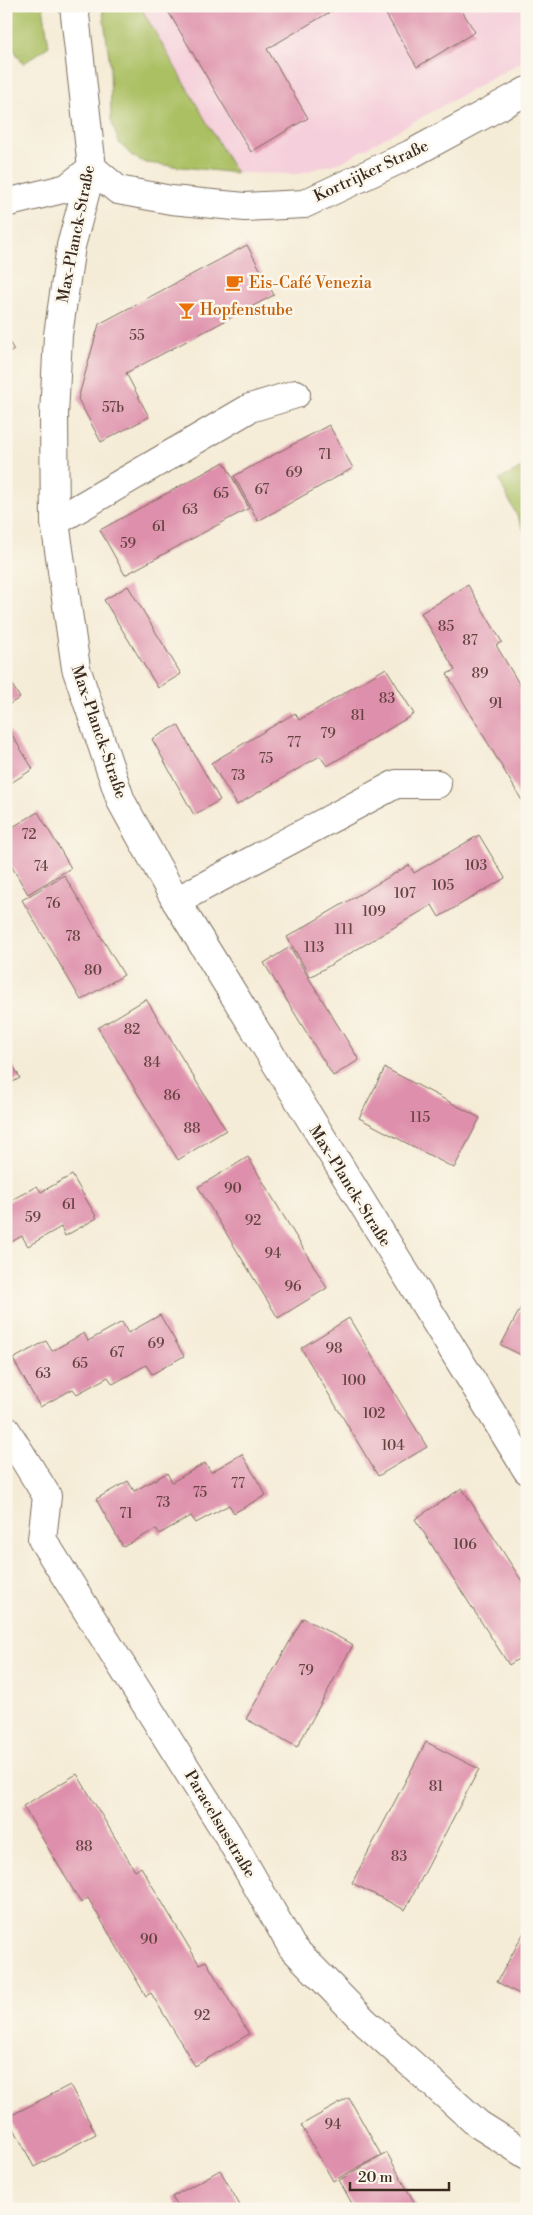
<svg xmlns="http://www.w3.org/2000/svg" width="533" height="2215" font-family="'Libre Bodoni',serif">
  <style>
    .built { fill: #f5cfdb }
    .green { fill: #abc064; stroke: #737541 }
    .building { fill: #de8fab }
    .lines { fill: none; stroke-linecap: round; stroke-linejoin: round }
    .minor-casing { stroke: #7c6e5f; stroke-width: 30 }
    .minor { stroke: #fff; stroke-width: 28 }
    .labels { text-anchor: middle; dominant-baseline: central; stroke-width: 5; stroke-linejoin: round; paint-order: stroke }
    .number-label { font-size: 14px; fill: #644341 }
    .street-label { font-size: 16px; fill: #3b2a1e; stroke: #fbf7ec }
    .food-label { font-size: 16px; fill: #c56008; stroke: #fbf7ec; text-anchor: start }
  </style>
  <rect width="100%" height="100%" fill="#fbf7ec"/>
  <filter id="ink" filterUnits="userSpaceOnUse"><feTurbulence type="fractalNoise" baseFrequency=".02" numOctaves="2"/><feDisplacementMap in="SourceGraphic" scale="10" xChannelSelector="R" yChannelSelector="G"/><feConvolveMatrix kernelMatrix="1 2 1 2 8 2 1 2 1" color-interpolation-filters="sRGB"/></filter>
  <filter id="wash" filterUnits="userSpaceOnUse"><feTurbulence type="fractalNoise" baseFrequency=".0096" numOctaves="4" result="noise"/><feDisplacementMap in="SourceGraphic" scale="20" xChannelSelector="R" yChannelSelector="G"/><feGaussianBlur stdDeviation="1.12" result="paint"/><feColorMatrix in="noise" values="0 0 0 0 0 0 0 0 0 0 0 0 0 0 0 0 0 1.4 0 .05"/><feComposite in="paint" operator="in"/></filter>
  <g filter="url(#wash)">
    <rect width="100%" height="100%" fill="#f5ecd7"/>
    <polygon class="built" points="140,6 527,6 527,59 341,162 297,174 236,173"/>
    <g class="green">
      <polygon points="6,6 43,6 49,46 23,64 6,37"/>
      <polygon points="102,6 140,6 236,173 146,163 132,156 119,143 111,120 110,64"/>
      <polygon points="527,465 527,536 499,480"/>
    </g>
    <g id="blocks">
      <g class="building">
        <polygon points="165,6 340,6 267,49 308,118 251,152"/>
        <polygon points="381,6 459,6 475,32 417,67"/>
        <polygon points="247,245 274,295 126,373 149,417 101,442 78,399 99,324"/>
        <polygon points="6,337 14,350 6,355"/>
        <polygon points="329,425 353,468 258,521 234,476"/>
        <polygon points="224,462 249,508 125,575 100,530"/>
        <polygon points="468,585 502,642 496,645 527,697 527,809 447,674 455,670 421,613"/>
        <polygon points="128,586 181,674 158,688 104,600"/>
        <polygon points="386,668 414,714 327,766 320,756 237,805 211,763 295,713 299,720"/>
        <polygon points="6,675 20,698 6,706"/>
        <polygon points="6,725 33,769 6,786"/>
        <polygon points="178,725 220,800 194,815 152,739"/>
        <polygon points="38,812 71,868 28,894 6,857 6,831"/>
        <polygon points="479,835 505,878 439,917 432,905 310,977 287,937 409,865 414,873"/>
        <polygon points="64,875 124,975 81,1000 22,900"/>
        <polygon points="290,947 359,1060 333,1076 264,963"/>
        <polygon points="146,999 226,1130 178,1160 98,1028"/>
        <polygon points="6,1053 20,1078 6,1086"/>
        <polygon points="385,1068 480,1118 454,1168 359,1118"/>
        <polygon points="248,1157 327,1288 278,1318 198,1187"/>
        <polygon points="72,1175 97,1218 65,1236 61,1227 28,1246 22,1236 6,1245 6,1203 37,1186 41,1192"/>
        <polygon points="527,1296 527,1358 501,1345"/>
        <polygon points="160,1315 184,1356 152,1374 146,1365 113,1384 108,1377 77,1394 73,1389 40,1407 13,1359 46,1341 52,1351 84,1333 88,1341 122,1322 128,1333"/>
        <polygon points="349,1318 427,1447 378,1476 301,1348"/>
        <polygon points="242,1454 266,1495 234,1513 229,1505 196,1523 191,1516 159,1534 156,1529 123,1547 96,1499 128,1481 134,1491 167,1473 172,1482 205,1463 211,1472"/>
        <polygon points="462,1488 527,1589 527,1653 509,1665 415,1519"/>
        <polygon points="303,1618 353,1645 297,1747 246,1719"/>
        <polygon points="426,1742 479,1769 405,1910 352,1883"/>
        <polygon points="77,1774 135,1871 141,1867 199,1964 206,1961 249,2034 195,2066 151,1993 146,1996 88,1898 81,1903 23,1806"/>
        <polygon points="527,1927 527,1998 497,1982"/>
        <polygon points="70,2085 96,2134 34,2167 8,2117"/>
        <polygon points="349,2098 381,2155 333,2181 301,2125"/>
        <polygon points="387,2153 418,2209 355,2209 339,2180"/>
        <polygon points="220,2170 242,2209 179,2209 172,2197"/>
      </g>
    </g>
  </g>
  <g filter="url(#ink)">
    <use href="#blocks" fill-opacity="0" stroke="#7c6e5f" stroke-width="1"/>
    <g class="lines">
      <defs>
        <g id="minor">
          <polyline points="74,6 92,168 71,246 58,335 54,415 55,522 76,668 121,801 176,901 527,1470"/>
          <polyline points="92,168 118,190 171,200 245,207 304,204 411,154 527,91"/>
          <polyline points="6,203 67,188 92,168"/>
          <polyline points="55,522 250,408 296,394"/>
          <polyline points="176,901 396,784 437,784"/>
          <polyline points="6,1430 47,1496 42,1539 228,1835 292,1947 365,2022 478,2124 527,2155"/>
        </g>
      </defs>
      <use href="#minor" class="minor-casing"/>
      <use href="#minor" class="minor"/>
    </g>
  </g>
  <defs>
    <symbol id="cafe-bare" viewBox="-9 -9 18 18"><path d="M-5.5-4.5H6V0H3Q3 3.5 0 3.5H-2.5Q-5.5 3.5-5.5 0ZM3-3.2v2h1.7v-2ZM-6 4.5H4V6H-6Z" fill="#e8710a" stroke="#fbf7ec" stroke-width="2.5" paint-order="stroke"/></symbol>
    <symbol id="bar-bare" viewBox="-9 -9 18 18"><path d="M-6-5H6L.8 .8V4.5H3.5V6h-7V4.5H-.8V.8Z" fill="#e8710a" stroke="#fbf7ec" stroke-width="2.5" paint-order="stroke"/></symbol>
  </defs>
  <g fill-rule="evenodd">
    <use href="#cafe-bare" x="222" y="270" width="25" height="25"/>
    <use href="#bar-bare" x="174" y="298" width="25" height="25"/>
  </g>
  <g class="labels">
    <g class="number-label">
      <text x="137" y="336">55</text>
      <text x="113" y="408">57b</text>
      <text x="325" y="455">71</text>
      <text x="294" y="473">69</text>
      <text x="262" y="490">67</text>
      <text x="221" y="494">65</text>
      <text x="190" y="510">63</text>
      <text x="159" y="527">61</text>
      <text x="128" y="544">59</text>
      <text x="446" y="627">85</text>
      <text x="470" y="641">87</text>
      <text x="480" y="674">89</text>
      <text x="387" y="699">83</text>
      <text x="496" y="704">91</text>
      <text x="358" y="716">81</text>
      <text x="328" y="734">79</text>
      <text x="294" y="743">77</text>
      <text x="266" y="759">75</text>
      <text x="238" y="776">73</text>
      <text x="29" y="835">72</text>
      <text x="476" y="866">103</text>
      <text x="41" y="867">74</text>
      <text x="443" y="886">105</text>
      <text x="405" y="894">107</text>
      <text x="53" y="904">76</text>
      <text x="374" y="912">109</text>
      <text x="344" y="930">111</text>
      <text x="73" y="937">78</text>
      <text x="314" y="948">113</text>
      <text x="93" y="971">80</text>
      <text x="132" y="1030">82</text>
      <text x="152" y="1063">84</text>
      <text x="172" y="1096">86</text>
      <text x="420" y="1118">115</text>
      <text x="192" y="1129">88</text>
      <text x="233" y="1189">90</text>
      <text x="69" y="1205">61</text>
      <text x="33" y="1218">59</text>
      <text x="253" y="1221">92</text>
      <text x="273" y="1254">94</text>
      <text x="293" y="1287">96</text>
      <text x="156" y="1344">69</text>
      <text x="334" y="1349">98</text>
      <text x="117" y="1353">67</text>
      <text x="80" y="1364">65</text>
      <text x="43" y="1374">63</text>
      <text x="354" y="1381">100</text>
      <text x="374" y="1414">102</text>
      <text x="393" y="1446">104</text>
      <text x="238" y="1484">77</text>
      <text x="200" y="1493">75</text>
      <text x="163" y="1503">73</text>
      <text x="126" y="1514">71</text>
      <text x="465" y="1545">106</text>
      <text x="306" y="1671">79</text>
      <text x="436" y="1787">81</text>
      <text x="84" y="1847">88</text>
      <text x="399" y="1857">83</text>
      <text x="149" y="1940">90</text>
      <text x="202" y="2016">92</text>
      <text x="333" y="2125">94</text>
    </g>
    <g class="street-label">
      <text transform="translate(371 171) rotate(-25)">Kortrijker Straße</text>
      <text transform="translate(76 234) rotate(-79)">Max-Planck-Straße</text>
      <text transform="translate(99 732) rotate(71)">Max-Planck-Straße</text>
      <text transform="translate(350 1186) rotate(58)">Max-Planck-Straße</text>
      <text transform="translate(220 1824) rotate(59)">Paracelsusstraße</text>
    </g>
    <g class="food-label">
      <text x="249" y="283">Eis-Café Venezia</text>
      <text x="200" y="310">Hopfenstube</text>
    </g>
  </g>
  <rect width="533" height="2215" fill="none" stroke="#fbf7ec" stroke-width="25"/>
  <path d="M350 2182v8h99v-8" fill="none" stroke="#3b2a1e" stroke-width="2.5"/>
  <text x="358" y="2182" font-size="15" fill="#3b2a1e" stroke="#fbf7ec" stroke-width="4" paint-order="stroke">20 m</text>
</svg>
